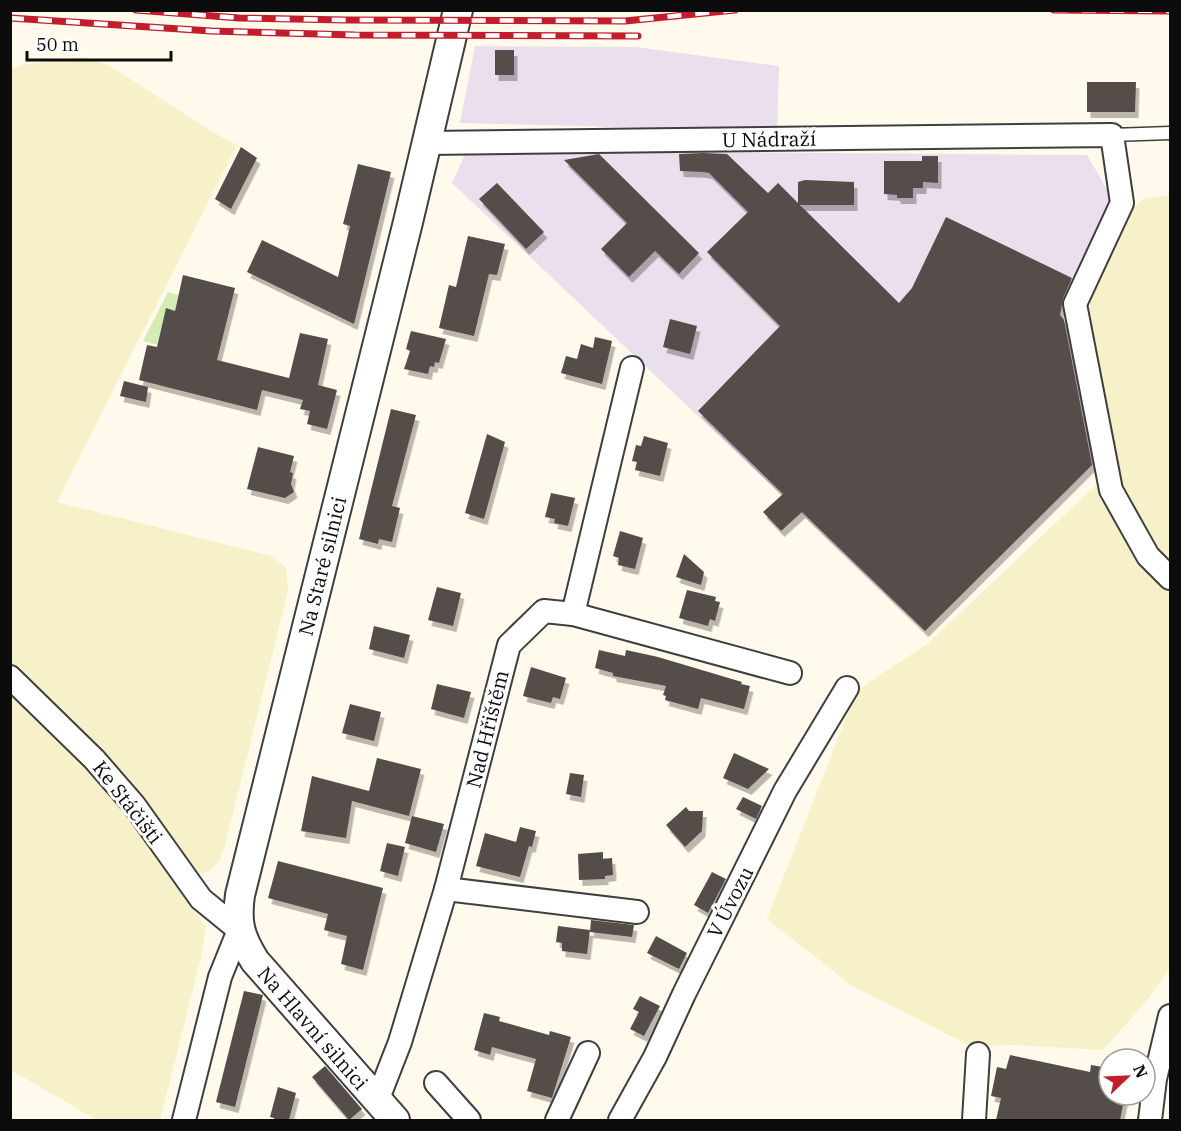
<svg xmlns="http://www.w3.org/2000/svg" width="1181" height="1131" font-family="'IBM Plex Serif',serif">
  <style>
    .industrial { fill: #eadfec }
    .farmland { fill: #f7f1c9 }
    .green { fill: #d2ecb2 }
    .building { fill: #554d48; filter: url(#shadow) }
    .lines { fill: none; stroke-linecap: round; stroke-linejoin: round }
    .service-casing { stroke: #3f3f3f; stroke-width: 15 }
    .minor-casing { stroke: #3f3f3f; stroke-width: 26 }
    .tertiary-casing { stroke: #3f3f3f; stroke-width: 32 }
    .service { stroke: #fff; stroke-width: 12 }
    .minor { stroke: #fff; stroke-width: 22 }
    .tertiary { stroke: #fff; stroke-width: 28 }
    .rail-casing { stroke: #c41c2a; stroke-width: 7 }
    .rail { stroke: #fff; stroke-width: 4.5; stroke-dasharray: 14; stroke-linecap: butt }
    .labels { text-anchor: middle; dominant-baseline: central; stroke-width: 6; stroke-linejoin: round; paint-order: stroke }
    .street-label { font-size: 20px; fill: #0c0c0c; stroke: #fff }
  </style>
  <defs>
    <filter id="shadow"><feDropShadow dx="3.5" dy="6" stdDeviation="0" flood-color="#0004"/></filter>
  </defs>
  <rect width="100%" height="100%" fill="#fffaeb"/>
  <g class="industrial">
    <polygon points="475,46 635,47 779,66 777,131 460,123"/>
    <polygon points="467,150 1087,155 1115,203 1060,315 1075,330 1101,457 925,631 452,183"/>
  </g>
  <g class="farmland">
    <polygon points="83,57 110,66 216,134 237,145 57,502 272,556 286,568 288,591 225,846 219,861 209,871 199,874 182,863 11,667 10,69 23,65"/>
    <polygon points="1170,195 1170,563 1148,540 1125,496 1089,357 1090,302 1110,243 1125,213 1146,198"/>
    <polygon points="1096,485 1136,555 1170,592 1170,968 1144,1004 1103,1050 1012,1045 979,1046 976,1049 852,986 767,919 857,690 927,644"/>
    <polygon points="10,694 57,734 131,820 206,927 201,958 160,1120 97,1120 11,1070"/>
  </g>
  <polygon class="green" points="168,292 178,295 175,311 166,309 157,345 143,341"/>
  <g class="building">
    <rect x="495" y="50" width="19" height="25"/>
    <polygon points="1087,82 1136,82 1135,112 1087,112"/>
    <polygon points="241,147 257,158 231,209 215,199"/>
    <polygon points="703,153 727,154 768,193 778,183 798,203 798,182 805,180 854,182 854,205 800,205 899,303 912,288 946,217 1072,278 1063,298 1060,315 1064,320 1092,465 925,631 802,512 781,531 763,512 783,494 698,411 780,326 707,252 748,212 709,173 703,172 680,171 679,154"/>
    <polygon points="599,154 699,253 679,274 655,251 629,277 601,249 627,223 564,160"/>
    <polygon points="922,156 938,156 938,183 923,182 923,188 913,188 913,198 897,198 897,195 884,194 884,161 922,161"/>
    <polygon points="358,164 391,172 354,324 247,272 262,240 338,277 350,226 343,224"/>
    <polygon points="497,183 544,232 526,249 479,199"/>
    <polygon points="468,236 505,244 497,275 489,274 474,336 439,328 449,285 456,287"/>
    <polygon points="183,275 235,288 217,360 289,378 300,333 328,339 318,385 337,390 327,429 307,424 310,411 300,409 303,400 262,390 257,410 139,380 147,345 157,347 166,308 175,311"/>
    <polygon points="670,319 697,326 690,354 663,347"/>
    <polygon points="411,331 446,339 439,363 435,362 434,367 430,366 428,374 404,369 410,351 406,349"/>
    <polygon points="595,337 612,341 602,384 561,373 566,356 577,359 581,344 593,348"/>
    <polygon points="124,381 148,387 146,402 120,396"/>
    <polygon points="391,409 416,415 392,506 400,508 392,542 379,539 378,544 359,539"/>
    <polygon points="487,434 505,442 484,519 465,513"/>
    <polygon points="644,436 668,443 660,476 635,470 637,462 632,461 636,445 641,446"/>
    <polygon points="258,447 294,456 290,472 293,473 291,484 294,492 285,498 247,489"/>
    <polygon points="551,493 575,498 568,526 554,523 555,519 545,517"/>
    <polygon points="620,531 643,538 635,569 618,565 619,558 613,556"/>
    <polygon points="684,554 704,572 701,585 676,577"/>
    <polygon points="437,587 461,593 453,626 428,620"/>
    <polygon points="687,590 716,597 715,601 720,602 715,621 710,619 708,626 679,618"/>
    <polygon points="374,626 410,635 404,658 369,649"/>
    <polygon points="599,650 625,656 626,650 658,657 742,682 741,684 750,686 744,709 701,698 698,709 665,700 666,696 663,695 666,686 613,676 613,673 595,668"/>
    <polygon points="531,667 566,678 560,699 553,697 551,703 523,696"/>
    <polygon points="437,684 471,692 464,718 431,709"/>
    <polygon points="350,704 381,712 374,741 342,733"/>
    <polygon points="734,753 769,769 748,789 723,778"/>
    <polygon points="377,758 421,769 409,816 352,801 346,838 301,831 312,776 369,791"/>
    <polygon points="570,773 584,775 581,797 566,794"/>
    <polygon points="743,797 762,806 756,819 736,809"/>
    <polygon points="686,807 689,811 703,811 702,831 685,847 666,825"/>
    <polygon points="412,816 444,824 436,852 405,843"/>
    <polygon points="520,827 536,831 532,847 529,846 520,877 476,866 485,833 516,842"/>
    <polygon points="387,843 405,847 398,876 380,871"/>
    <polygon points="603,852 603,859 612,858 613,875 605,876 605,879 579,880 578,854"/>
    <polygon points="278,861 383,888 363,970 341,964 347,936 324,930 328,914 268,898"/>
    <polygon points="712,872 726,879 708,913 694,905"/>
    <polygon points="591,920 634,925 632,937 590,932"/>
    <polygon points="558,926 590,930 587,954 562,951 562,943 556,942"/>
    <polygon points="656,936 687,953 679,969 647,953"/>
    <polygon points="244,991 263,995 235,1107 216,1102"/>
    <polygon points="640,996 660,1006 644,1036 630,1029 639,1012 633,1009"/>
    <polygon points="484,1013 500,1017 499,1021 549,1035 550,1031 571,1037 552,1098 527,1091 536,1059 492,1047 490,1055 474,1050"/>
    <polygon points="1010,1055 1090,1072 1091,1065 1109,1068 1109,1095 1125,1095 1120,1120 996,1120 1001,1098 991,1096 997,1067 1006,1069"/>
    <polygon points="325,1066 362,1109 349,1120 312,1077"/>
    <polygon points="278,1087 296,1093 289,1120 274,1120 274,1118 270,1117"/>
  </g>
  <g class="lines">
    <defs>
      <polyline id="service" points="1112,135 1170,133"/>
      <g id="minor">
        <polyline points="427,143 1112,135 1122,203 1075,304 1111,490 1148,556 1170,578"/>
        <polyline points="573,614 790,673"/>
        <polyline points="10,677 94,759 134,805 201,899 239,930 220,977 184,1120"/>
        <polyline points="446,889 637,912"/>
        <polyline points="436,1083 469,1120"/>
        <polyline points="377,1101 400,1042 446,889 509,645 544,611 573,614 632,368"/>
        <polyline points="557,1120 588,1053"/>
        <polyline points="620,1120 655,1057 684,994 785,791 847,688"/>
        <polyline points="974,1120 978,1054"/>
        <polyline points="1150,1120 1155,1079 1170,1016"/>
      </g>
      <path id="tertiary" d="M395,1120L255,961C240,937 236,923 240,895L408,222L458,10"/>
    </defs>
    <use href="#service" class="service-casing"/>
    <use href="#minor" class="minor-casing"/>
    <use href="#tertiary" class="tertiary-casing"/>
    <use href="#service" class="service"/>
    <use href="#minor" class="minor"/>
    <use href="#tertiary" class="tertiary"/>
    <defs>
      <g id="rail">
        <polyline points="136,10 239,18 345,20 625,21 735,10"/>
        <polyline points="1054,10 1170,11"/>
        <polyline points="10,18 211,31 355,35 638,36"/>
      </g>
    </defs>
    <use href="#rail" class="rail-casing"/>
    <use href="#rail" class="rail"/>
  </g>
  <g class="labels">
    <g class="street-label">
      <text transform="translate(769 139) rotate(-1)">U Nádraží</text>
      <text transform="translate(322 566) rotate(-76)">Na Staré silnici</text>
      <text transform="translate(487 729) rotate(-76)">Nad Hřištěm</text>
      <text transform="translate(128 802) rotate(52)">Ke Stáčišti</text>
      <text transform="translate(730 902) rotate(-63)">V Úvozu</text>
      <text transform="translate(313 1028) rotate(49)">Na Hlavní silnici</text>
    </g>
  </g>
  <rect width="1181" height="1131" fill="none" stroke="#0c0c0c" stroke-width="24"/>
  <g transform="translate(1127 1077) rotate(67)"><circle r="28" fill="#ffffff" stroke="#9e9e9e" stroke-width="1.5"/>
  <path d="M0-4.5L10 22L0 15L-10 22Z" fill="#c41c2a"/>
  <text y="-9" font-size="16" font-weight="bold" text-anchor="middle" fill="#0c0c0c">N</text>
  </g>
  <path d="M27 51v9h144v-9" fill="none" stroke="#0c0c0c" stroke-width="3"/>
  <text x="36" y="51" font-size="18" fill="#0c0c0c" stroke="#ffffff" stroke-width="4.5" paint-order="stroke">50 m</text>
</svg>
